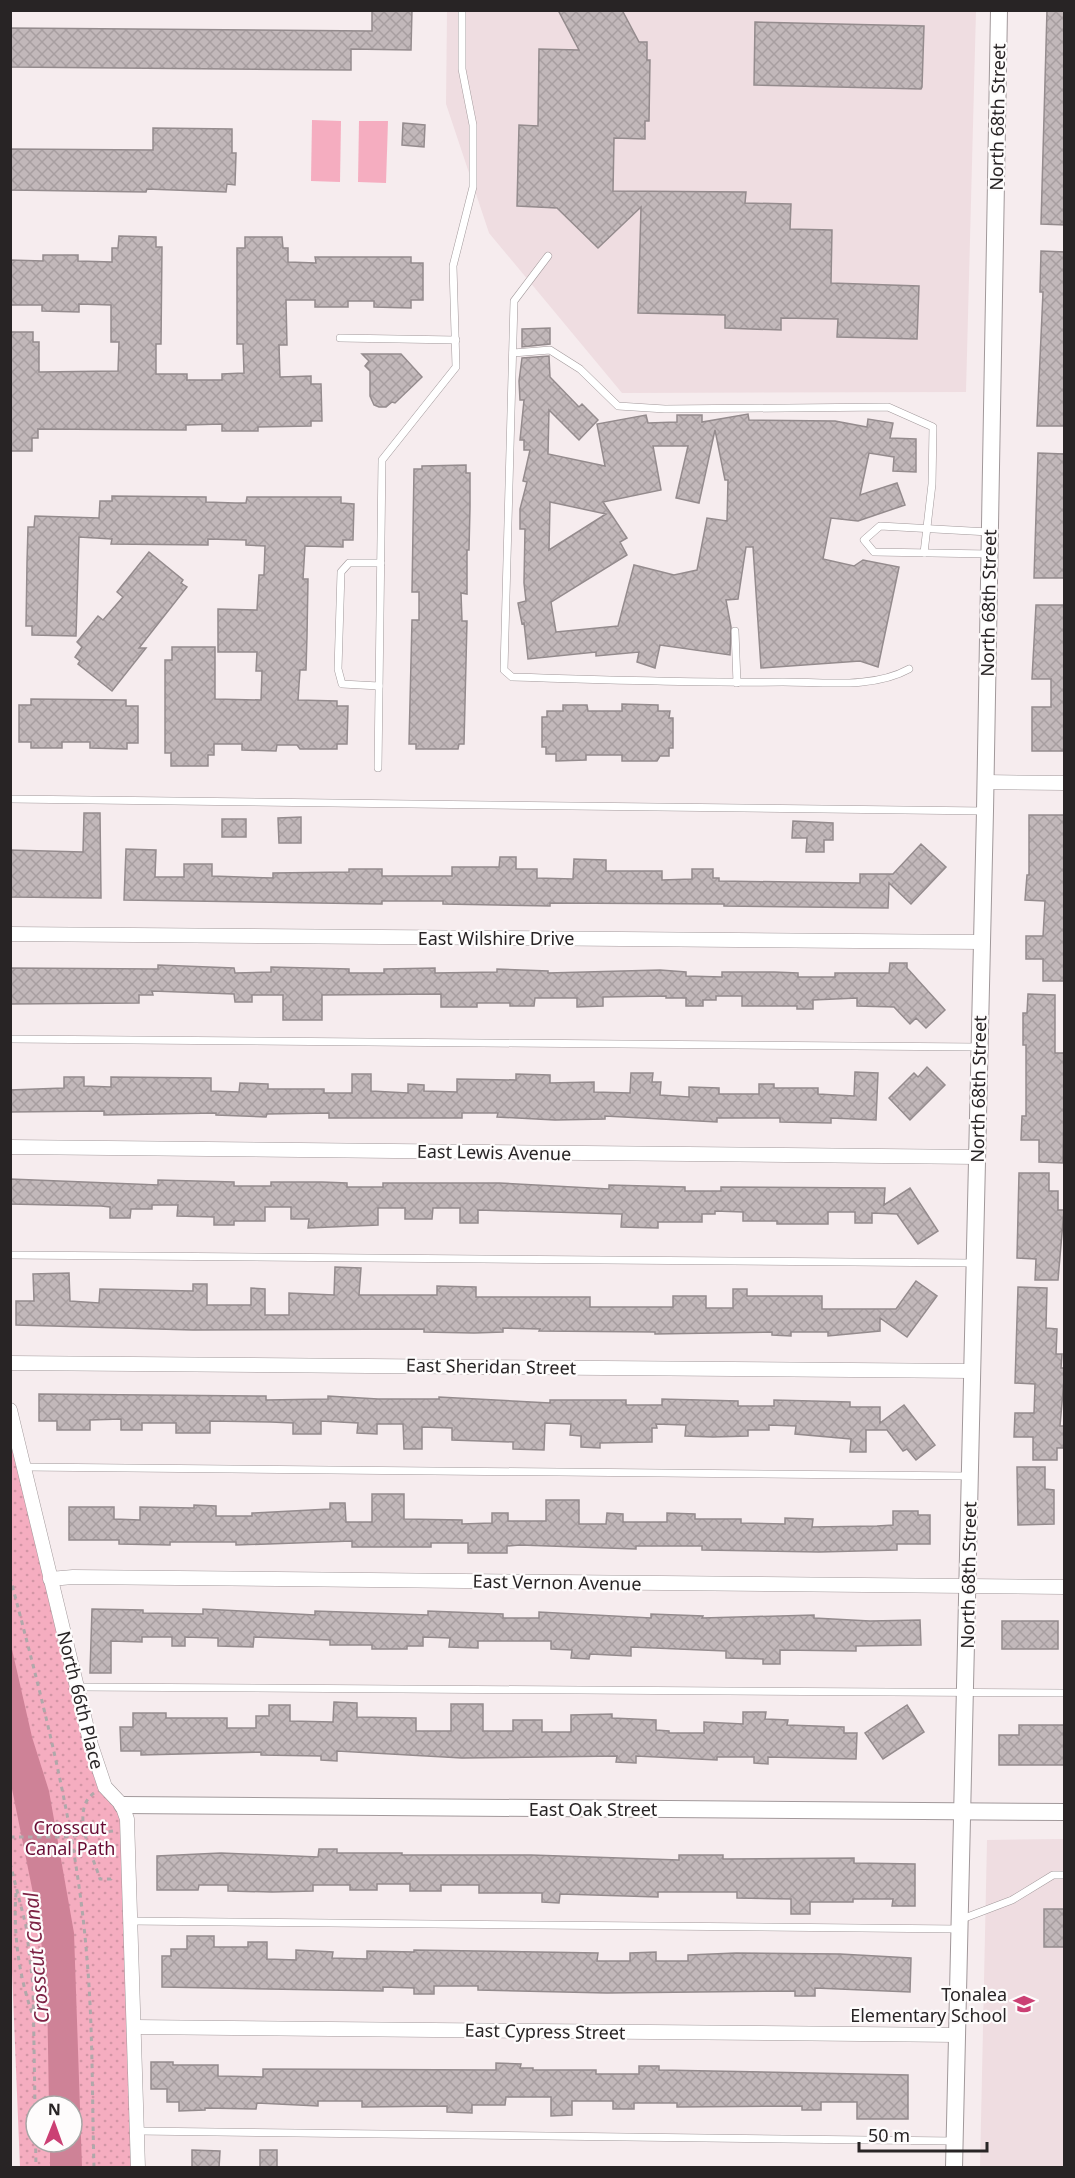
<svg xmlns="http://www.w3.org/2000/svg" width="1075" height="2178" font-family="'Noto Sans',sans-serif">
  <style>
    .built { fill: #efdde1 }
    .park { fill: url(#park-dots); fill-rule: evenodd }
    .pitch { fill: #f5adc0 }
    .water { fill: #ce8297 }
    .building { fill: url(#building-cross-hatch); stroke: #948b8d; stroke-width: 1.5; fill-rule: evenodd }
    .lines { fill: none; stroke-linecap: round; stroke-linejoin: round }
    .service-casing { stroke: #a1989a; stroke-width: 8 }
    .minor-casing { stroke: #a1989a; stroke-width: 15 }
    .tertiary-casing { stroke: #a1989a; stroke-width: 18 }
    .path { stroke: #b0a8aa; stroke-width: 3; stroke-dasharray: 4.5 4.5; stroke-linecap: butt }
    .service { stroke: #fff; stroke-width: 7 }
    .minor { stroke: #fff; stroke-width: 14 }
    .tertiary { stroke: #fff; stroke-width: 16 }
    .labels { text-anchor: middle; dominant-baseline: central; stroke-width: 4.5; stroke-linejoin: round; paint-order: stroke }
    .street-label { font-size: 18px; fill: #282425; stroke: #fefcfc }
    .park-label { font-size: 18px; fill: #680c34; stroke: #fefcfc }
    .poi-label { font-size: 18px; fill: #282425; stroke: #fefcfc; text-anchor: end }
    .water-label { font-size: 20px; font-style: italic; fill: #7c2244; stroke: #fefcfc }
  </style>
  <defs>
    <pattern id="park-dots" width="8" height="8" patternUnits="userSpaceOnUse" patternTransform="scale(1.5)"><rect width="8" height="8" fill="#f5adc0"/><path d="M2 2h.1M6 6h.1" fill="none" stroke="#d295a5" stroke-width="1.8" stroke-linecap="round"/></pattern>
    <pattern id="building-cross-hatch" width="8" height="8" patternUnits="userSpaceOnUse" patternTransform="scale(1.5)"><rect width="8" height="8" fill="#c2b8ba"/><path d="M0 0l8 8M0 8l8-8" fill="none" stroke="#a79ea0"/></pattern>
  </defs>
  <rect width="100%" height="100%" fill="#f6ecee"/>
  <g class="built">
    <polygon points="447,11 976,11 966,392 622,393 489,233 446,104"/>
    <polygon points="1064,1839 1064,2167 980,2168 987,1840"/>
  </g>
  <path class="park" d="M10,1410L91,1745L122,1805L138,2167H20L10,1923ZM36,2106H72V2142H36Z"/>
  <g class="pitch">
    <polygon points="312,120 341,121 340,182 311,181"/>
    <polygon points="359,121 388,121 386,183 358,182"/>
  </g>
  <polygon class="water" points="11,1645 32,1737 49,1791 74,1933 82,2167 50,2167 50,2142 72,2142 72,2106 49,2106 47,1987 38,1918 11,1784"/>
  <g class="building">
    <polygon points="372,10 412,10 411,50 351,49 351,70 10,67 10,28 372,31"/>
    <polygon points="558,10 622,10 639,42 647,42 647,60 650,60 649,121 645,121 645,139 614,138 613,191 746,192 745,203 791,204 790,229 832,230 831,283 919,286 917,339 837,337 838,319 781,318 781,330 725,328 725,315 638,313 641,207 598,248 557,208 517,206 519,125 538,126 539,49 579,50"/>
    <polygon points="1047,10 1065,10 1065,225 1041,224"/>
    <polygon points="755,22 924,26 922,87 921,89 754,85"/>
    <polygon points="403,123 425,125 424,147 402,145"/>
    <polygon points="153,128 232,129 232,153 236,153 235,185 227,184 226,192 147,189 146,192 10,190 10,149 153,150"/>
    <polygon points="119,236 156,237 156,247 162,247 161,344 156,344 156,374 187,374 187,380 222,380 222,374 244,373 243,344 237,344 237,248 245,248 245,237 282,237 283,248 288,248 288,262 316,263 315,257 411,257 411,263 423,263 423,300 411,300 411,308 374,307 374,301 348,301 348,307 315,307 315,300 286,300 287,345 279,345 280,377 311,376 311,384 321,384 322,421 311,421 311,426 258,427 258,431 222,431 222,424 186,425 186,430 38,429 38,438 32,438 32,451 10,451 10,332 33,332 33,342 39,342 39,372 118,371 119,342 111,342 111,305 79,304 79,312 42,311 42,305 10,305 10,260 43,261 43,255 78,255 78,261 112,262 112,248 118,248"/>
    <polygon points="1041,251 1065,252 1065,426 1037,426 1043,292 1040,292"/>
    <polygon points="550,328 550,344 522,347 522,329"/>
    <polygon points="362,354 401,354 422,377 395,403 392,402 386,407 379,407 374,405 370,396 370,371 365,366 369,361"/>
    <path d="M549,356L550,377L579,407L582,404L598,420L579,440L549,410L548,454L605,466L597,424L646,415L648,423L677,422V415H702V422L748,414L749,420L835,421L867,427L868,419L893,423L890,438L916,439V472L893,471L894,457L869,453L860,495L897,483L905,505L858,521L831,518L823,559L854,566L863,560L899,567L878,667L860,661L761,668L753,547H746L738,599L726,600L731,627L730,655L660,645L655,668L637,662L639,652L596,656V652L528,659L524,623L522,624L518,603L526,601L524,583L525,529H520V509L527,482L523,481L530,450H524V440H520L524,400H520L519,381L522,358ZM715,430L725,480H728L727,521L707,518L697,570L674,575L634,565L618,626L556,632L551,602L627,555L620,542L627,538L603,502L661,490L653,446H688L676,498L699,503ZM550,502L606,514L549,550Z"/>
    <polygon points="1038,453 1064,454 1065,578 1034,578"/>
    <polygon points="466,465 466,473 470,473 470,507 469,550 467,550 467,594 461,593 462,621 467,621 464,744 459,744 458,749 416,749 416,744 409,744 412,620 419,620 419,592 412,592 414,469 422,469 422,466"/>
    <polygon points="112,496 206,497 206,502 235,503 246,503 247,497 341,497 341,503 354,504 353,540 343,540 343,547 305,546 303,579 308,579 307,636 306,670 300,670 298,700 337,701 337,706 348,706 347,744 337,744 337,749 300,749 297,745 277,745 276,751 242,750 242,744 214,744 214,755 208,755 208,766 171,766 171,753 165,753 165,660 172,660 172,647 215,647 215,699 261,700 262,671 256,671 257,652 218,652 218,609 257,610 259,575 264,575 265,546 246,545 246,540 208,539 208,545 111,544 112,539 79,537 76,636 32,635 32,626 26,626 27,563 28,527 34,527 35,516 99,518 100,501 112,501"/>
    <polygon points="149,552 183,580 181,583 187,587 139,648 146,648 112,691 78,664 80,661 75,657 82,647 77,642 98,616 103,620 123,597 117,592"/>
    <polygon points="1036,605 1065,605 1065,751 1032,751 1032,707 1051,707 1051,679 1032,679"/>
    <polygon points="31,699 126,700 126,706 138,706 138,743 127,743 127,749 90,748 90,742 62,742 62,748 31,748 31,742 19,742 19,705 31,705"/>
    <polygon points="622,704 658,705 658,711 670,711 669,718 673,718 673,748 669,748 669,756 660,756 657,761 622,761 622,755 586,755 586,760 556,761 556,754 546,754 546,747 542,747 542,717 547,717 547,711 563,711 563,705 587,705 588,711 622,711"/>
    <polygon points="84,813 100,813 101,898 10,897 10,850 83,852"/>
    <polygon points="1029,815 1065,815 1065,981 1043,981 1043,959 1026,959 1026,936 1043,936 1045,901 1025,900 1027,875 1029,875"/>
    <polygon points="301,817 301,843 279,843 278,818"/>
    <rect x="222" y="819" width="24" height="18"/>
    <polygon points="793,821 833,823 833,840 824,840 824,852 806,852 807,838 792,838"/>
    <polygon points="921,844 946,867 911,904 889,883 888,908 724,906 724,904 550,903 550,906 443,904 443,901 382,901 382,904 124,900 126,849 156,850 155,877 184,877 184,864 212,864 212,876 273,878 273,873 349,872 349,869 382,869 382,876 452,876 452,867 499,867 500,857 516,857 516,869 537,869 537,878 573,879 574,859 606,860 606,871 662,871 662,880 692,879 692,869 713,869 713,878 719,878 719,881 860,883 860,874 893,874"/>
    <polygon points="890,963 907,963 907,968 945,1010 926,1028 916,1018 910,1024 894,1007 857,1006 857,998 813,1000 813,1009 797,1009 797,1006 742,1006 742,996 716,996 716,1000 703,1000 703,1006 686,1006 686,998 666,998 666,996 603,997 603,1006 577,1007 577,998 535,998 534,1006 510,1006 510,1003 477,1003 477,1007 441,1007 441,994 322,995 322,1020 283,1020 283,995 252,995 252,1002 235,1002 234,994 152,991 153,995 139,995 139,1003 10,1004 10,968 158,969 158,965 234,968 235,973 271,972 271,967 349,969 349,973 384,973 384,969 435,968 435,973 497,972 497,969 548,971 548,973 660,970 686,972 686,976 722,977 722,972 774,972 798,973 798,977 835,977 835,973 889,973"/>
    <polygon points="1028,994 1055,995 1055,1053 1065,1053 1063,1163 1039,1162 1039,1140 1021,1140 1022,1116 1026,1116 1026,1045 1023,1045 1023,1013 1027,1013"/>
    <polygon points="927,1067 945,1085 910,1120 889,1098 914,1073 918,1077"/>
    <polygon points="855,1072 878,1073 876,1120 831,1118 831,1123 780,1122 780,1118 717,1118 717,1122 605,1116 605,1119 555,1120 497,1117 498,1113 462,1113 462,1118 329,1118 329,1113 267,1114 266,1117 216,1115 216,1113 104,1115 104,1111 10,1112 10,1090 64,1088 64,1077 84,1077 84,1086 111,1087 111,1077 211,1078 211,1091 239,1092 240,1083 268,1084 268,1089 324,1089 324,1093 352,1093 352,1074 371,1074 371,1091 408,1093 408,1084 424,1085 424,1091 457,1092 457,1079 516,1080 516,1074 550,1075 550,1083 594,1082 594,1092 630,1093 631,1073 653,1073 652,1082 661,1082 660,1095 689,1097 689,1087 719,1088 719,1094 759,1094 759,1084 774,1084 774,1088 818,1088 818,1094 854,1096"/>
    <polygon points="1019,1173 1049,1173 1049,1191 1058,1191 1058,1210 1064,1210 1058,1280 1035,1280 1036,1259 1017,1258"/>
    <polygon points="10,1179 158,1185 158,1180 234,1182 234,1186 271,1186 271,1182 322,1182 347,1183 347,1187 383,1187 383,1183 499,1183 609,1189 609,1185 685,1187 685,1191 721,1191 721,1187 885,1188 884,1205 910,1188 938,1231 918,1244 897,1214 872,1213 872,1223 855,1223 855,1212 828,1212 828,1224 777,1224 777,1221 743,1221 743,1212 715,1211 715,1214 702,1214 702,1222 658,1222 658,1228 621,1227 622,1214 478,1210 478,1223 460,1223 460,1208 433,1208 432,1219 405,1219 405,1208 378,1208 378,1225 308,1228 309,1219 291,1219 291,1207 265,1207 265,1221 234,1221 234,1225 214,1225 214,1217 177,1216 178,1205 152,1205 152,1209 131,1209 130,1218 110,1218 110,1207 101,1206 10,1204"/>
    <polygon points="335,1267 361,1268 359,1295 437,1295 437,1286 476,1287 476,1297 590,1297 590,1307 673,1307 673,1296 706,1296 706,1308 733,1308 733,1289 747,1289 747,1296 822,1296 822,1309 896,1309 916,1281 937,1296 907,1337 880,1318 880,1331 828,1336 828,1332 791,1332 791,1336 772,1335 772,1332 655,1334 655,1332 539,1331 540,1329 503,1328 503,1332 474,1333 424,1332 424,1329 193,1330 16,1325 16,1301 34,1301 33,1274 69,1273 70,1301 99,1303 100,1289 193,1291 193,1284 207,1284 207,1305 251,1305 251,1288 265,1289 265,1315 289,1315 289,1293 334,1295"/>
    <polygon points="1018,1287 1047,1288 1046,1328 1057,1329 1056,1354 1062,1354 1061,1368 1065,1368 1060,1426 1065,1426 1065,1448 1057,1448 1057,1460 1033,1460 1033,1437 1014,1437 1015,1413 1034,1413 1035,1384 1015,1383"/>
    <polygon points="39,1394 266,1396 266,1400 328,1399 328,1396 378,1399 439,1399 439,1397 550,1403 550,1400 626,1400 626,1405 662,1405 662,1399 738,1401 738,1406 774,1406 774,1400 850,1402 850,1407 880,1407 880,1423 904,1405 935,1445 916,1460 907,1449 903,1451 887,1430 866,1430 866,1452 850,1452 851,1439 795,1434 796,1426 769,1425 769,1430 748,1430 748,1436 713,1437 685,1436 686,1425 656,1424 657,1428 652,1428 652,1442 600,1443 600,1448 581,1447 581,1436 570,1435 571,1424 545,1423 544,1450 513,1449 513,1442 452,1440 452,1428 422,1427 422,1449 404,1449 403,1424 377,1424 377,1434 357,1433 358,1423 321,1421 321,1434 293,1434 293,1423 271,1422 210,1421 210,1433 176,1433 176,1423 142,1423 142,1430 121,1430 121,1419 90,1420 90,1430 57,1430 57,1421 39,1421"/>
    <polygon points="1017,1467 1045,1467 1045,1489 1054,1490 1054,1524 1018,1525"/>
    <polygon points="372,1494 404,1494 404,1519 462,1520 462,1524 492,1523 492,1513 508,1513 508,1521 546,1521 546,1500 579,1500 579,1524 606,1524 607,1513 623,1514 623,1522 667,1522 667,1513 695,1514 695,1519 741,1519 741,1523 785,1524 785,1518 813,1519 812,1527 877,1526 893,1525 893,1511 918,1511 918,1515 930,1515 930,1544 897,1544 897,1550 819,1552 702,1550 702,1546 636,1546 636,1549 520,1545 507,1546 507,1553 468,1553 468,1543 431,1543 431,1547 352,1547 352,1541 236,1545 236,1542 170,1542 170,1545 119,1544 119,1540 69,1540 69,1507 114,1507 114,1519 140,1520 140,1507 194,1508 194,1505 216,1506 216,1516 252,1516 252,1513 330,1509 330,1503 345,1503 346,1522 372,1522"/>
    <polygon points="92,1609 143,1610 143,1613 203,1614 203,1609 315,1615 315,1611 428,1615 428,1611 503,1614 503,1618 539,1618 539,1612 651,1618 651,1614 703,1616 702,1618 814,1615 814,1618 870,1621 920,1620 921,1645 856,1646 856,1651 780,1650 780,1664 763,1664 763,1659 726,1658 726,1651 631,1647 631,1656 590,1654 589,1659 571,1658 572,1650 551,1649 551,1641 478,1641 478,1648 449,1647 450,1638 423,1637 423,1646 407,1646 407,1649 372,1649 372,1645 330,1645 330,1640 254,1637 253,1647 218,1646 218,1638 185,1637 185,1646 172,1646 172,1637 142,1637 142,1642 111,1641 111,1673 90,1673"/>
    <rect x="1002" y="1621" width="56" height="28"/>
    <polygon points="334,1702 357,1703 357,1717 416,1718 416,1731 451,1731 451,1704 483,1704 483,1731 513,1731 513,1720 542,1720 542,1732 571,1732 571,1715 612,1714 612,1718 656,1720 656,1730 669,1731 669,1733 704,1733 704,1722 743,1724 743,1712 766,1712 765,1719 788,1720 787,1725 844,1727 844,1733 857,1733 856,1759 768,1757 768,1764 754,1763 754,1757 717,1757 717,1760 636,1756 636,1763 616,1762 617,1756 462,1758 337,1751 337,1761 321,1760 321,1756 261,1755 261,1752 141,1755 141,1751 121,1751 120,1727 133,1727 133,1713 166,1713 166,1718 227,1718 227,1728 256,1728 256,1716 269,1716 269,1705 290,1705 290,1721 333,1722"/>
    <polygon points="907,1705 924,1732 883,1759 865,1733"/>
    <polygon points="1019,1725 1065,1725 1065,1765 999,1765 999,1735 1019,1735"/>
    <polygon points="319,1849 337,1849 337,1853 402,1853 402,1855 531,1855 679,1860 679,1855 723,1855 723,1859 854,1858 854,1863 915,1864 915,1906 892,1906 893,1899 853,1899 853,1902 810,1902 810,1914 791,1914 791,1899 737,1898 737,1892 658,1892 658,1897 560,1894 559,1903 542,1902 542,1893 479,1893 479,1885 441,1885 441,1891 410,1891 410,1884 377,1884 377,1890 350,1890 350,1885 313,1885 313,1891 272,1892 228,1891 228,1885 199,1885 198,1890 157,1890 157,1856 221,1853 318,1857"/>
    <rect x="1044" y="1909" width="21" height="38"/>
    <polygon points="187,1936 214,1936 214,1947 248,1947 248,1942 267,1942 267,1959 296,1960 296,1950 333,1952 332,1958 367,1959 367,1951 414,1952 414,1950 598,1953 597,1961 630,1961 630,1953 656,1952 656,1961 688,1961 688,1955 736,1953 840,1954 911,1958 910,1992 815,1988 815,1996 795,1996 795,1991 607,1993 478,1990 478,1986 434,1986 434,1994 414,1994 414,1988 383,1987 383,1991 162,1987 162,1956 171,1956 171,1949 187,1949"/>
    <polygon points="151,2062 173,2062 173,2065 218,2065 218,2076 263,2077 263,2069 496,2070 496,2063 521,2064 520,2068 533,2068 533,2070 596,2070 596,2074 639,2074 639,2066 659,2066 659,2070 908,2075 908,2119 857,2119 857,2102 821,2102 821,2110 802,2110 802,2106 677,2107 677,2103 634,2103 634,2109 613,2109 613,2101 572,2101 572,2115 551,2116 551,2097 506,2097 505,2105 472,2105 472,2113 447,2112 447,2106 362,2107 362,2101 318,2101 318,2106 257,2103 256,2109 205,2108 205,2110 179,2111 179,2102 167,2102 167,2089 151,2089"/>
    <polygon points="192,2150 220,2151 219,2168 192,2168"/>
    <rect x="260" y="2150" width="17" height="18"/>
  </g>
  <g class="lines">
    <defs>
      <g id="service">
        <path d="M548,256L514,301L504,670L512,677C602,680 693,683 783,682C823,682 873,689 909,669"/>
        <polyline points="340,338 456,340"/>
        <polyline points="513,353 550,350 580,369 618,406 665,409 888,407 933,427 932,484 924,553"/>
        <polyline points="989,554 874,552 864,540 880,526 989,532"/>
        <polyline points="735,631 737,683"/>
        <polyline points="379,686 342,684 338,669 341,572 349,563 381,563"/>
        <polyline points="378,768 382,460 456,367 453,266 473,187 473,125 462,69 462,10"/>
        <polyline points="10,799 985,811"/>
        <polyline points="10,1039 979,1047"/>
        <polyline points="10,1255 974,1263"/>
        <polyline points="24,1467 969,1476"/>
        <polyline points="78,1687 1064,1693"/>
        <polyline points="962,1919 1012,1900 1053,1875 1064,1875"/>
        <polyline points="129,1921 959,1929"/>
        <polyline points="137,2131 955,2141"/>
      </g>
      <g id="minor">
        <polyline points="985,782 1064,783"/>
        <polyline points="10,934 982,942"/>
        <polyline points="10,1147 977,1157"/>
        <polyline points="10,1363 972,1371"/>
        <polyline points="10,1410 91,1745 105,1787 122,1805 127,1819 138,2168"/>
        <polyline points="50,1579 73,1577 1064,1587"/>
        <polyline points="134,2027 957,2035"/>
      </g>
      <g id="tertiary">
        <polyline points="122,1805 1064,1812"/>
        <polyline points="954,2168 985,811 999,10"/>
      </g>
    </defs>
    <use href="#service" class="service-casing"/>
    <use href="#minor" class="minor-casing"/>
    <use href="#tertiary" class="tertiary-casing"/>
    <g class="path">
      <path d="M10,1577C43,1702 77,1829 87,1959C93,2028 92,2098 94,2168"/>
      <path d="M94,1793C69,1811 93,1856 100,1879H111L113,1875"/>
      <polyline points="10,1837 65,1837 113,1831"/>
      <polyline points="10,1863 26,1926 33,1985 36,2168"/>
      <path d="M16,1893C13,1933 19,1976 32,2013"/>
    </g>
    <use href="#service" class="service"/>
    <use href="#minor" class="minor"/>
    <use href="#tertiary" class="tertiary"/>
  </g>
  <defs>
    <symbol id="school-bare" viewBox="-9 -9 18 18"><path d="M0-5L7-2L0 1L-7-2ZM-4 1L0 2.5L4 1V4Q0 6-4 4Z" fill="#cb4074" stroke="#fefcfc" stroke-width="2.5" paint-order="stroke"/></symbol>
  </defs>
  <g fill-rule="evenodd">
    <use href="#school-bare" x="1009" y="1989" width="30" height="30"/>
  </g>
  <g class="labels">
    <g class="street-label">
      <text transform="translate(997 117) rotate(-89)">North 68th Street</text>
      <text transform="translate(988 603) rotate(-89)">North 68th Street</text>
      <text x="496" y="938">East Wilshire Drive</text>
      <text transform="translate(978 1089) rotate(-89)">North 68th Street</text>
      <text transform="translate(494 1152) rotate(1)">East Lewis Avenue</text>
      <text transform="translate(491 1366) rotate(1)">East Sheridan Street</text>
      <text transform="translate(968 1575) rotate(-89)">North 68th Street</text>
      <text transform="translate(557 1582) rotate(1)">East Vernon Avenue</text>
      <text transform="translate(81 1700) rotate(76)">North 66th Place</text>
      <text x="593" y="1809">East Oak Street</text>
      <text transform="translate(545 2031) rotate(1)">East Cypress Street</text>
    </g>
    <g class="park-label">
      <text x="70" y="1827">Crosscut<tspan x="70" dy="21">Canal Path</tspan></text>
    </g>
    <g class="poi-label">
      <text x="1007" y="1994">Tonalea<tspan x="1007" dy="21">Elementary School</tspan></text>
    </g>
    <g class="water-label">
      <text transform="translate(36 1958) rotate(-95)">Crosscut Canal</text>
    </g>
  </g>
  <rect width="1075" height="2178" fill="none" stroke="#282425" stroke-width="24"/>
  <g transform="translate(54 2124) rotate(1)"><circle r="28" fill="#fefcfc" stroke="#a8a6a6" stroke-width="1.5"/>
  <path d="M0-4.5L10 22L0 15L-10 22Z" fill="#cb4074"/>
  <text y="-9" font-size="16" font-weight="bold" text-anchor="middle" fill="#282425">N</text>
  </g>
  <path d="M859 2142v9h128v-9" fill="none" stroke="#282425" stroke-width="3"/>
  <text x="868" y="2142" font-size="18" fill="#282425" stroke="#fefcfc" stroke-width="4.5" paint-order="stroke">50 m</text>
</svg>
